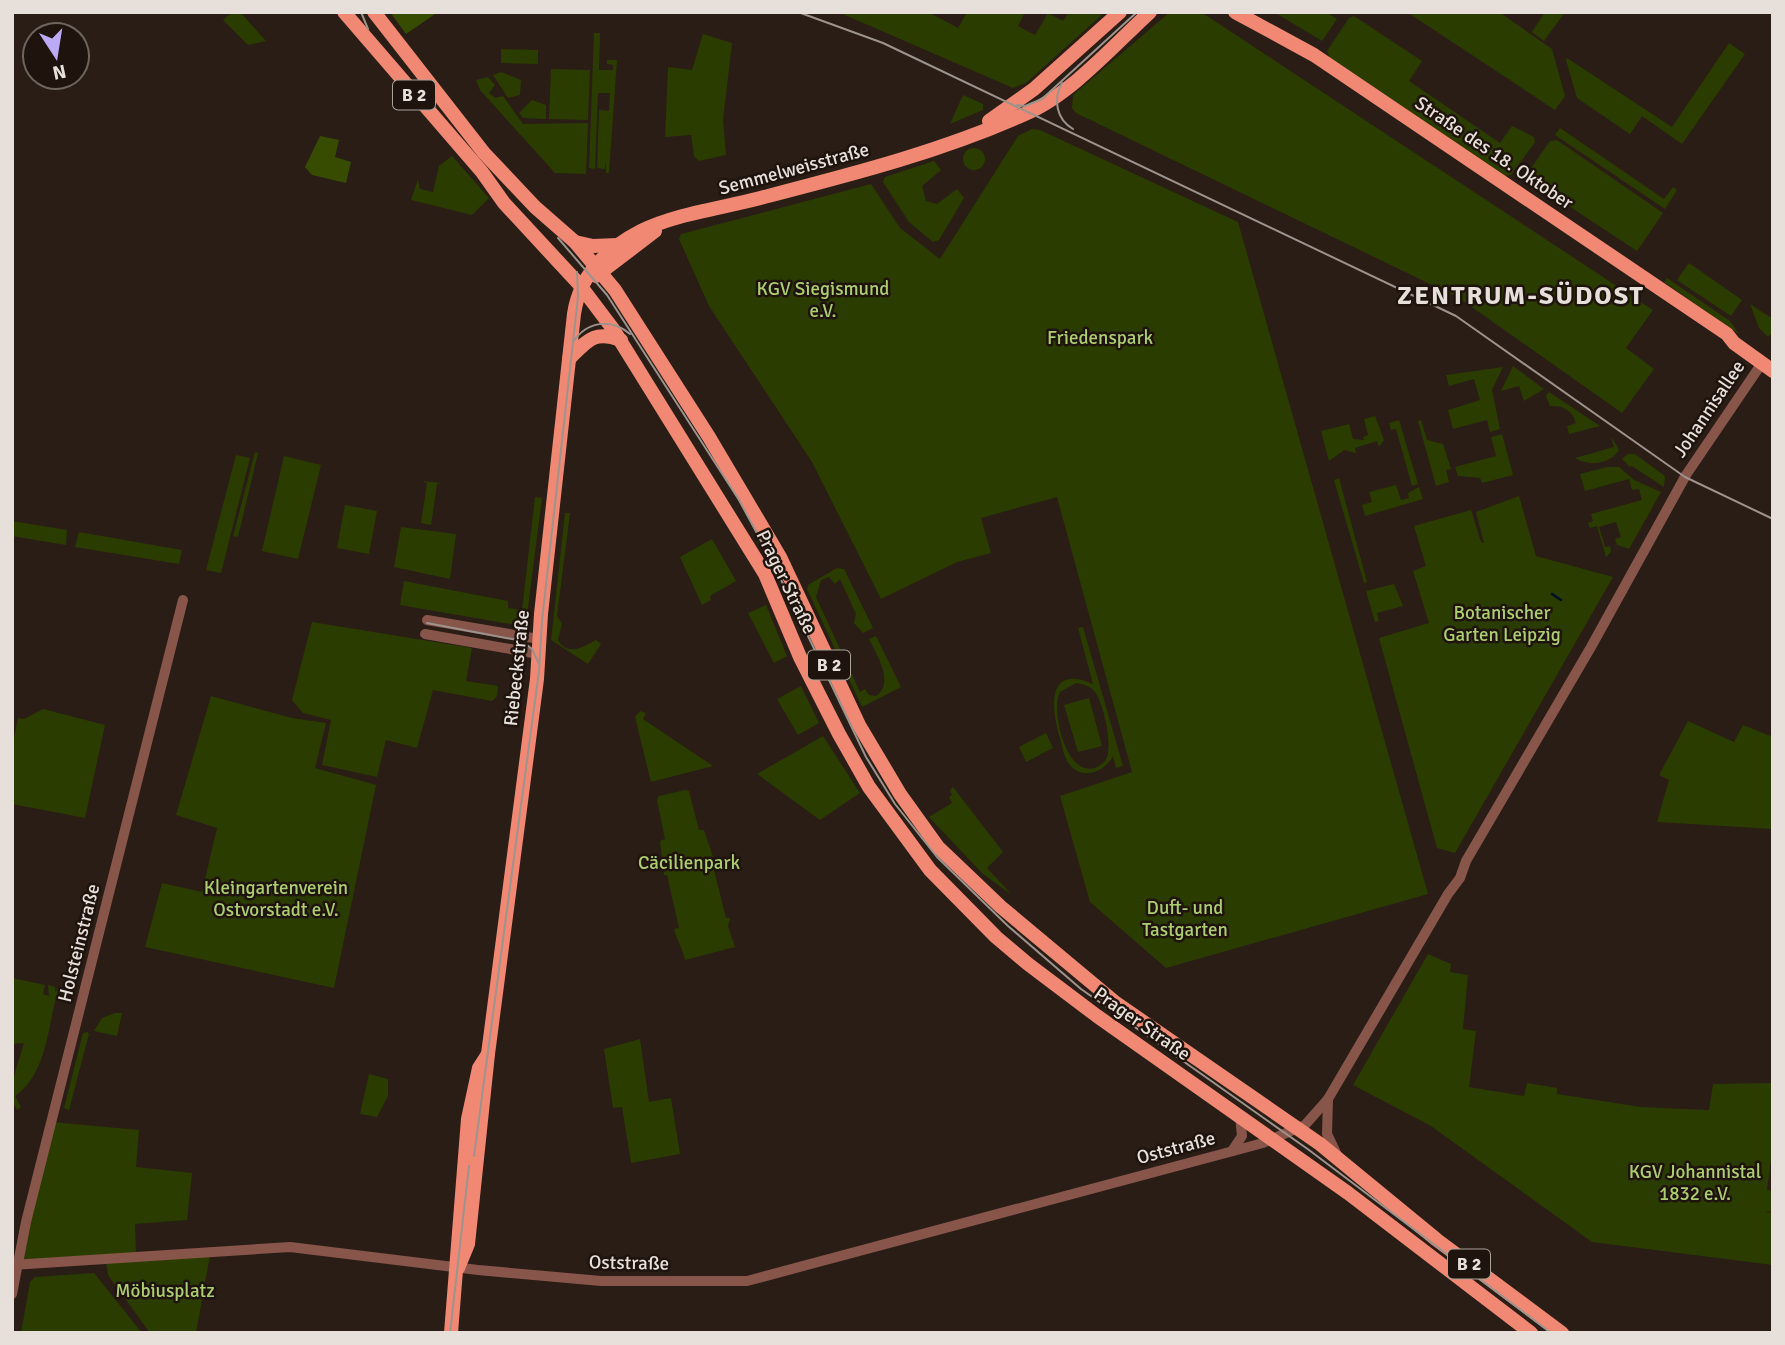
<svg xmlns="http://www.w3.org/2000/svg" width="1785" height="1345" font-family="Signika,sans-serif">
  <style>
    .green { fill: #2b3c00; fill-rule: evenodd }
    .forest { fill: #384c01 }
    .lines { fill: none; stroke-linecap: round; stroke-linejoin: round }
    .stream { stroke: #000e26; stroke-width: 2.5 }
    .minor { stroke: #88554a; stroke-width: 10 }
    .major { stroke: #f18873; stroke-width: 14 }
    .tram { stroke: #9c938d; stroke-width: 2 }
    .labels { text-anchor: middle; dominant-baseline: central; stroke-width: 5; stroke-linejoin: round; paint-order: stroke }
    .shield { fill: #1f140d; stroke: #aba29c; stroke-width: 2 }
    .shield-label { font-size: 18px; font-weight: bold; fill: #e7dfda }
    .street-label { font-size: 19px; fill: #e7dfda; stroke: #1f140d }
    .park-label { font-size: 19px; fill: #acce70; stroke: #1f140d }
    .district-label { font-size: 26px; font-weight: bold; letter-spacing: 2px; fill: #e7dfda; stroke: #1f140d }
  </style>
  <rect width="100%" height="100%" fill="#291d16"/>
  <g class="green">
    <polygon points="232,12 240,12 266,41 248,45 223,20"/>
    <polygon points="838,12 928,12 958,28 967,12 1025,12 1018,26 1035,35 1048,13 1063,21 1069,12 1105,12 1026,83 1013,88"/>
    <polygon points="1170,12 1201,12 1653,310 1626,348 1654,369 1622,413 1459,298 1076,113 1072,108 1073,95"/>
    <polygon points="1274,12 1326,12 1337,19 1322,41"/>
    <polygon points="1407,12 1499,12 1552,49 1565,96 1555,110"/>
    <polygon points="1545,12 1565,12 1544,41 1532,32"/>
    <polygon points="1354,16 1422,61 1409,81 1500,143 1512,126 1534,137 1535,142 1511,175 1505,176 1330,58 1327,51 1349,18"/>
    <polygon points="594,33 600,33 599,70 613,70 613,65 607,64 607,60 617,60 609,173 606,173 606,161 605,169 597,168 599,110 609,111 610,93 598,93 595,169 589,168"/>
    <polygon points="703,34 732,43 723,120 726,155 699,161 694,156 691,135 665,137 668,67 692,70"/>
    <polygon points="1729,43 1745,54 1682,144 1642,116 1630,134 1577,98 1566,60 1567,58 1672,127"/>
    <polygon points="501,49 538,50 538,64 501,63"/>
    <polygon points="551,69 590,70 588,120 549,119"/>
    <polygon points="501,72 521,80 520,95 508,98 493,75"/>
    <polygon points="488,77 495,85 489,93 495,98 503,96 523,124 588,123 586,174 555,173 480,90 476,80"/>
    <polygon points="963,95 983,104 983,110 950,124"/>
    <polygon points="532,100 546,105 546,119 523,118 519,113"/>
    <polygon points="1560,128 1664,199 1673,187 1677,190 1665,209 1555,135"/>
    <polygon points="1032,129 1040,130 1238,222 1428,894 1166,968 1090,902 1060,796 1132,772 1057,497 981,518 991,553 957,562 881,599 812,462 709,306 679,239 681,234 871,184 900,228 940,259 1018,136"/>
    <polygon points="1557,140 1663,213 1637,251 1525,177 1550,141"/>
    <circle cx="974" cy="159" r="11"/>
    <polygon points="452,156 489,198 472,215 411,200 418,179 420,189 433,192 439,166"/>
    <polygon points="934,161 941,170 922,186 926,201 937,204 957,189 964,198 939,240 933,242 909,222 883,182 885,177"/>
    <polygon points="1689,263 1742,300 1731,316 1677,280"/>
    <polygon points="1667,278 1730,321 1739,334 1664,282"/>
    <polygon points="1750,304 1773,319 1773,332 1768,337 1759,328"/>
    <polygon points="1513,366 1544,389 1524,401 1519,386 1501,391"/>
    <polygon points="1503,367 1492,390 1500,429 1490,432 1487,420 1453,429 1448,410 1480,400 1474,379 1449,386 1446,375"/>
    <path d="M1549,392L1600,426L1569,434L1567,426L1576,423C1573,411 1563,405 1550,406L1546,396Z"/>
    <polygon points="1375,416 1384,440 1379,447 1377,441 1355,448 1356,453 1344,450 1329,461 1321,431 1349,424 1353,439 1364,440 1363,437 1368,435 1364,419"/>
    <polygon points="1399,420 1418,484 1412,486 1396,429 1391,430 1389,423"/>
    <polygon points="1421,420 1427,440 1443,444 1451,469 1446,470 1449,482 1436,486 1418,421"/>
    <polygon points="1502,434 1513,475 1482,483 1480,478 1458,476 1455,467 1496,456 1491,437"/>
    <path d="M1611,436L1619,450C1610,464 1590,467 1575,458L1614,447Z"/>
    <polygon points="255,452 258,453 238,537 233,536"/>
    <polygon points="1628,454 1635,454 1665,476 1664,487 1632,466 1630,467 1622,459"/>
    <polygon points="236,455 250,458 221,573 206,570"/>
    <polygon points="284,456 321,465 298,559 262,551"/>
    <polygon points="1607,467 1619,467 1634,480 1661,492 1629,549 1617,545 1615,539 1621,537 1616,522 1599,527 1605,547 1610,546 1611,552 1606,557 1597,526 1590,528 1588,523 1593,521 1591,514 1642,500 1639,489 1632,490 1629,479 1585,491 1580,474"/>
    <polygon points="1339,478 1367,582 1364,583 1334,480"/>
    <polygon points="422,481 442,483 437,484 431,525 421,523 427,483"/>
    <polygon points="1396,485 1401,500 1409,498 1408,493 1419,487 1423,499 1365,516 1362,505 1372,502 1369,492"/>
    <polygon points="1519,496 1536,556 1613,577 1455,853 1437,848 1379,638 1429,623 1413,571 1426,566 1414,526 1471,510 1481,542 1484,543 1476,512"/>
    <polygon points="535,497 542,498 526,623 522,626 400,605 404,581 508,601 508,608 522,610"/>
    <polygon points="345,505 377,511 369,554 337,548"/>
    <path d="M565,513H570L557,616L562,624L558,640C568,657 583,647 596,640L601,644L588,664L551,640Z"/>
    <polygon points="12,521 67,530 66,545 12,536"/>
    <polygon points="401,527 456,534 450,579 394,567"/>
    <polygon points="79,532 182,550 179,564 75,547"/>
    <polygon points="712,539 736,581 710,596 711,600 702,605 680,557"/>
    <path d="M837,568L844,569L873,628L863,633L854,623L856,614L840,579L835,584L829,577L821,580L816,597L860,692L865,689L869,695L876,696C895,684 877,655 869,639L876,636L901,687L862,707L807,589L808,585Z"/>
    <polygon points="1394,584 1403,606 1377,613 1379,621 1375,622 1366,591"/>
    <polygon points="766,605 787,656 774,663 748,613"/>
    <polygon points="312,622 472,648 466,681 498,686 497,696 492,701 433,690 417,748 386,740 377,777 322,765 331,720 303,713 292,700"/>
    <path d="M1083,627L1123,766L1116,768L1113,756C1105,772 1082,781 1069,764C1064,757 1062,746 1060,738C1051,709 1046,663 1093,684L1078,628ZM1076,683C1083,684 1091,686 1095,692C1104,704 1114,749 1105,761C1071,794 1049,713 1060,692Z"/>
    <polygon points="801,686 819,723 798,735 777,699"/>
    <polygon points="211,696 292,718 326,723 315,768 376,785 334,988 145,947 162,883 202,892 217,828 176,815"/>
    <polygon points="1089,698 1102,746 1078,752 1064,705"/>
    <polygon points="43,709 105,725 85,818 12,804 12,748 18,718 24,719"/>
    <polygon points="640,711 646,713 643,719 713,766 651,782 635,717"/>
    <polygon points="1688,721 1734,742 1743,725 1773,737 1773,829 1657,822 1669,780 1659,775"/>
    <polygon points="1046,733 1053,748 1026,762 1019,747"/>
    <polygon points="823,736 860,793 820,820 757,774"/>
    <polygon points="953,787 1003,852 987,868 1012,895 983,874 929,817 952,803 949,797 952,795 950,790"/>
    <path d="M685,790L689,791L699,830H704L717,869L714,870L726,918H730L728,926L735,947L685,960C682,946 677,941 674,929L679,928L667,875H664L660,841L665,839L657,800L659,796Z"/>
    <polygon points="1428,954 1451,964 1450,972 1468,975 1463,1029 1476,1031 1469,1087 1524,1096 1527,1083 1557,1088 1557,1094 1641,1107 1709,1110 1713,1084 1773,1083 1773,1145 1767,1190 1773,1191 1773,1211 1765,1212 1773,1213 1773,1265 1592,1242 1431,1126 1353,1085"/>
    <path d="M12,978L45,985L43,994L49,996L48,985L55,987V992L58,988L71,990L70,995L57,993C48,1028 46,1075 15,1096L21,1107L17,1110C5,1091 18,1065 24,1043L12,1044Z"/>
    <polygon points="115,1013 122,1013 117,1036 94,1031 102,1018"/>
    <polygon points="87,1032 89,1034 69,1110 64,1108 83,1033"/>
    <polygon points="640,1039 649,1102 671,1098 680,1154 631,1163 622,1107 613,1108 604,1049"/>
    <polygon points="369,1074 388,1079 388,1096 377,1117 360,1114"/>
    <polygon points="52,1122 139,1130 136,1167 192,1173 187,1220 135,1224 136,1255 211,1250 196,1333 150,1333 108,1275 105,1258 18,1265"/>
    <polygon points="94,1273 142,1333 21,1333 30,1282 35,1277"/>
  </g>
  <g class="forest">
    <polygon points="390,12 438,12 406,34"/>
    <polygon points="320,136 339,140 335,157 351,162 346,183 312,175 305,167"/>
  </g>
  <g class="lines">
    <polyline class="stream" points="1552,594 1561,600"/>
    <g class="minor">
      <polyline points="427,620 539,639"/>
      <polyline points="425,634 538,654"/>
      <polyline points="1232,1151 1242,1136 1240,1116"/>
      <polyline points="1337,1155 1327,1134 1328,1099 1448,894 1460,878 1466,861 1591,647 1686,475 1762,363"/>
      <polyline points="12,1265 290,1247 478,1270 601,1281 747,1281 1263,1143 1305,1125 1328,1099"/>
      <polyline points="12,1294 26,1222 183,600"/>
    </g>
    <g class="major">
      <polyline points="344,12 482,172 504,203 579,284 613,329 765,574 800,657 839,734 869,787 930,870 996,937 1028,964 1097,1016 1348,1193 1531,1333"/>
      <polyline points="374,12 484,153 535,207 575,242 615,290 709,437 780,557 859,725 900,794 938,847 1001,907 1116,1003 1320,1144 1437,1240 1562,1333"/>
      <polyline points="1235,12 1314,55 1727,334 1734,343 1773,371"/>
      <polyline points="989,121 1034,89 1120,12"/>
      <polyline points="575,242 593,246 618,245"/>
      <polyline points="596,276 655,231"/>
      <path d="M569,359C588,340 594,330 621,340"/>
      <path d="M458,1268L468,1244L488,1054L537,679L541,614L574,314C580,274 606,249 641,231C677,213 725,208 764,197C853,174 943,151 1027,113C1071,94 1114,45 1150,12"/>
      <polyline points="451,1333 468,1119 479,1068 488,1054"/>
    </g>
    <g class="tram">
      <polyline points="361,12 368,29"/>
      <polyline points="798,12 883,43 1456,316 1685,477 1773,519"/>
      <path d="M1062,83C1053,99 1056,119 1073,129"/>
      <polyline points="1017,105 1025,106 1042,99 1137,12"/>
      <polyline points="558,238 607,295 739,500 773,563 866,757 895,804 937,857 1008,926 1081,989 1309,1150 1551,1333"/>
      <path d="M573,342C587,321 611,318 630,334"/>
      <polyline points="427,623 522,641 532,649 539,664"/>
      <polyline points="474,1156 539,671 542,621 578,297 577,272"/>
      <polyline points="450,1333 469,1166"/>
    </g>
  </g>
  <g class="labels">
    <g class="shield">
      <rect x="393" y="80.5" width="42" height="29" rx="5"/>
      <rect x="808" y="650.5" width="42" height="29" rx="5"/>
      <rect x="1448" y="1249.5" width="42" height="29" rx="5"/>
    </g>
    <g class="shield-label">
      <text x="414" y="95">B 2</text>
      <text x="829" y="665">B 2</text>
      <text x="1469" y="1264">B 2</text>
    </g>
    <g class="street-label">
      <text transform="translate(1494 153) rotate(34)">Straße des 18. Oktober</text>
      <text transform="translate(794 169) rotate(-15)">Semmelweisstraße</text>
      <text transform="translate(1709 409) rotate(-56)">Johannisallee</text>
      <text transform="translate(786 582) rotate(64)">Prager Straße</text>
      <text transform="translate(517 668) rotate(-84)">Riebeckstraße</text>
      <text transform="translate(79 943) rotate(-76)">Holsteinstraße</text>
      <text transform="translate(1142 1024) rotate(35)">Prager Straße</text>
      <text transform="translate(1176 1148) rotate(-15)">Oststraße</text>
      <text transform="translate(629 1263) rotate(1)">Oststraße</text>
    </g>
    <g class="park-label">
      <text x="823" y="289">KGV Siegismund<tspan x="823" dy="22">e.V.</tspan></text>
      <text x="1100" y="338">Friedenspark</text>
      <text x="1502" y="613">Botanischer<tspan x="1502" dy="22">Garten Leipzig</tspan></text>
      <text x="689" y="863">Cäcilienpark</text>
      <text x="276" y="888">Kleingartenverein<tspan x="276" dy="22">Ostvorstadt e.V.</tspan></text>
      <text x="1185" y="908">Duft- und<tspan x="1185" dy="22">Tastgarten</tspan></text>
      <text x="1695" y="1172">KGV Johannistal<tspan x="1695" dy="22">1832 e.V.</tspan></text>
      <text x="165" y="1291">Möbiusplatz</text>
    </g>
    <g class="district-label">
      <text x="1521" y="296">ZENTRUM-SÜDOST</text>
    </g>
  </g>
  <rect width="1785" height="1345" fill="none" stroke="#e7dfda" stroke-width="28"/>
  <g transform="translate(56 56) rotate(168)"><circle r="33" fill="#1f140d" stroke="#6f655f" stroke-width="2"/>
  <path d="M0-5L12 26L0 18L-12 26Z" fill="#bcaaf6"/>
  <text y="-10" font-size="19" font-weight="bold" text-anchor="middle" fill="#e7dfda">N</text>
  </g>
</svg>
